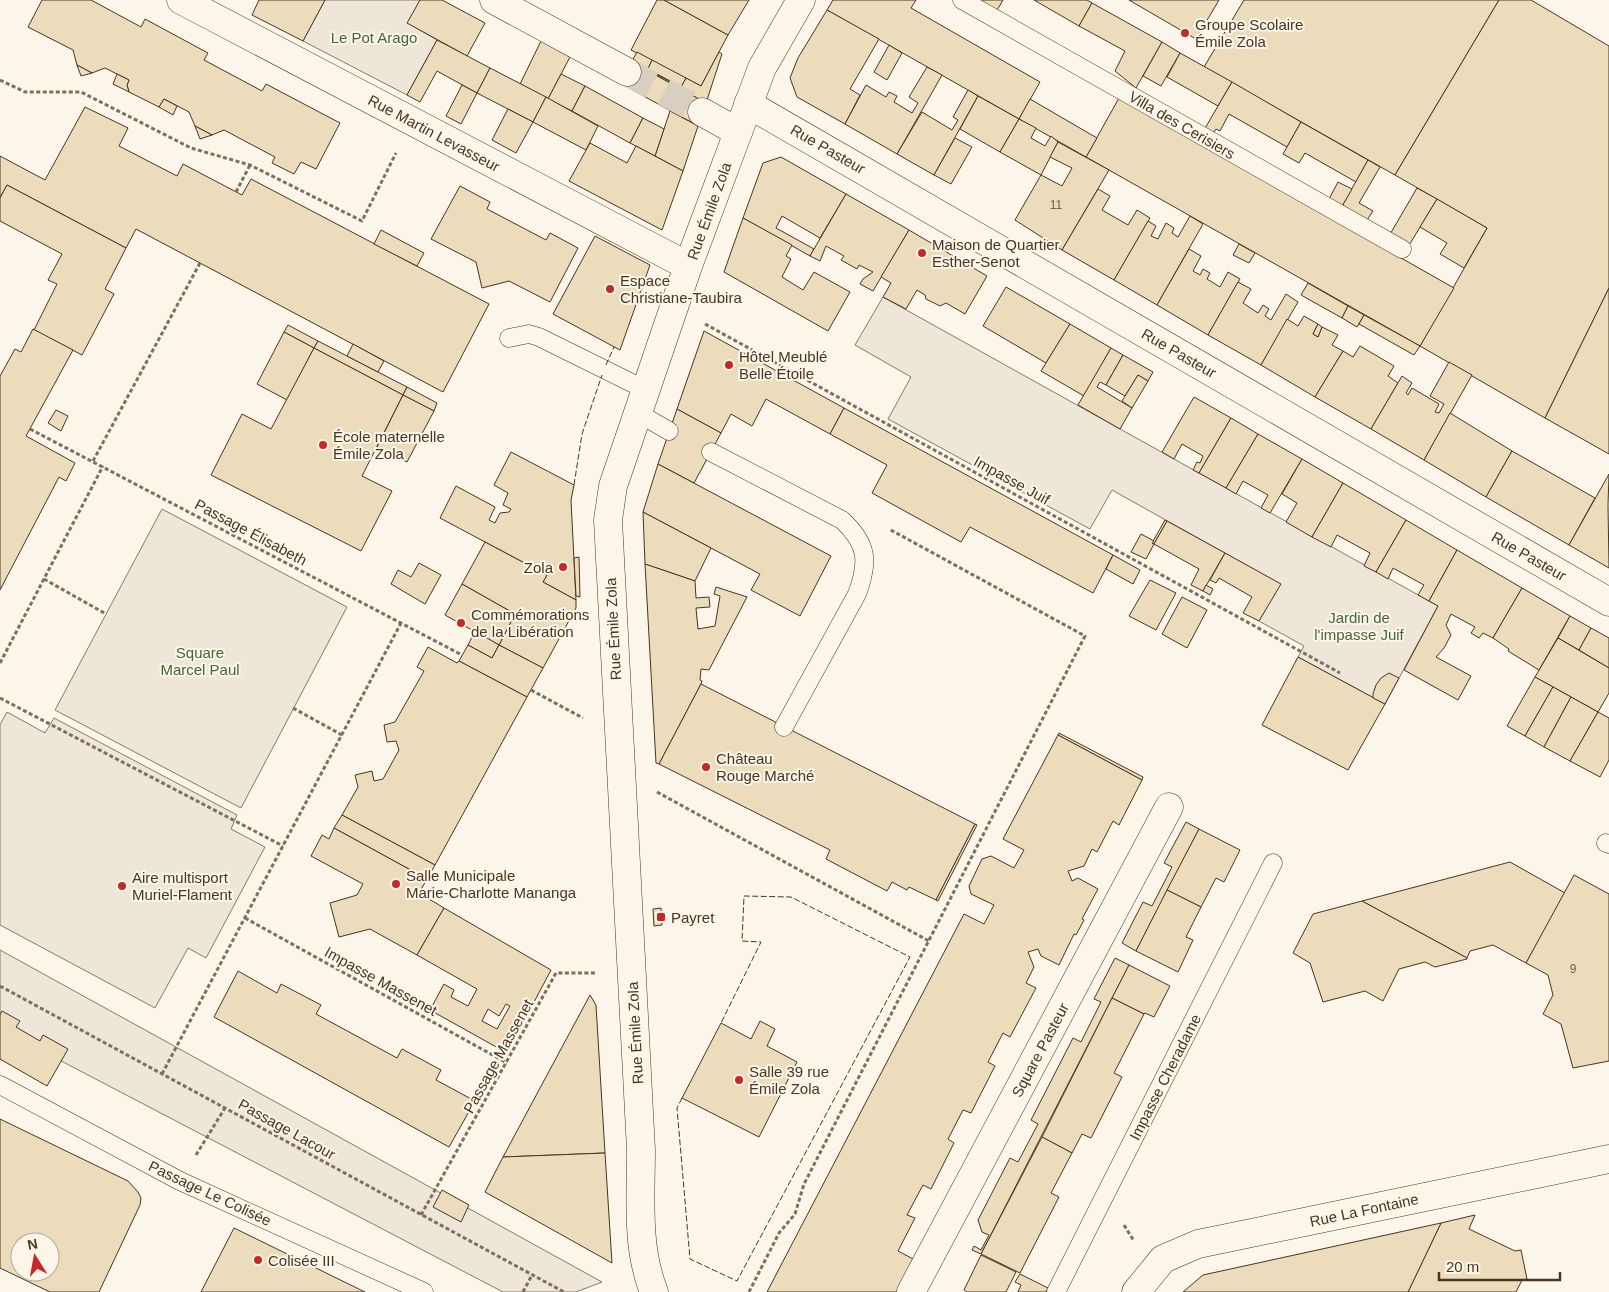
<svg xmlns="http://www.w3.org/2000/svg" width="1609" height="1292" font-family="Arial,sans-serif">
  <style>
    .green { fill: #ede6d9; stroke: #887966 }
    .building { fill: #ecdcbc; stroke: #4a3520; fill-rule: evenodd }
    .lines { fill: none; stroke-linecap: round; stroke-linejoin: round }
    .minor-tunnel { stroke: #d8cfc1; stroke-width: 28; stroke-dasharray: 28 14; stroke-linecap: butt }
    .service-casing { stroke: #4a3520; stroke-width: 19 }
    .minor-casing { stroke: #4a3520; stroke-width: 29 }
    .path { stroke: #7f6f5c; stroke-width: 3; stroke-dasharray: 4 2.5; stroke-linecap: butt }
    .service { stroke: #fbf6e9; stroke-width: 18 }
    .minor { stroke: #fbf6e9; stroke-width: 28 }
    .fence { stroke: #4a3520; stroke-width: 1; stroke-dasharray: 6 2.5; stroke-linecap: butt }
    .poi-dot { fill: #c62828; stroke: #fbf6e9; stroke-width: 2 }
    .labels { text-anchor: middle; dominant-baseline: central; stroke-width: 4; stroke-linejoin: round; paint-order: stroke }
    .number-label { font-size: 12px; fill: #725f47 }
    .poi-label { font-size: 15px; fill: #4a3520; stroke: #fbf6e9; text-anchor: start }
    .park-label { font-size: 15px; fill: #436837; stroke: #fbf6e9 }
    .street-label { font-size: 15px; fill: #4a3520; stroke: #fbf6e9 }
  </style>
  <rect width="100%" height="100%" fill="#fbf6e9"/>
  <g class="green">
    <polygon points="325,0 420,0 408,23 437,40 407,95 303,41"/>
    <polygon points="883,297 1438,606 1385,704 1298,657 1304,646 1259,621 1280,584 1112,490 1090,529 888,419 911,377 855,345"/>
    <polygon points="162,509 347,607 241,808 55,710"/>
    <polygon points="7,712 45,733 54,718 237,815 231,829 265,847 206,958 188,948 155,1008 0,925 0,725"/>
    <polygon points="0,950 602,1282 576,1292 503,1292 0,1029"/>
  </g>
  <g class="building">
    <polygon points="42,0 91,0 141,27 145,19 208,53 204,60 262,91 266,84 340,123 316,169 301,162 294,174 272,163 275,157 224,130 212,135 195,126 189,112 164,99 159,107 129,92 127,85 129,80 105,68 92,73 77,65 73,50 28,27"/>
    <polygon points="259,0 325,0 303,41 252,15"/>
    <polygon points="420,0 442,0 485,23 467,56 407,23"/>
    <polygon points="657,0 664,0 728,35 701,86 631,50"/>
    <polygon points="664,0 749,0 728,35"/>
    <polygon points="833,0 916,0 911,8 1040,82 1019,119 827,10"/>
    <polygon points="975,0 1003,0 996,12"/>
    <polygon points="1034,0 1087,0 1092,3 1079,26"/>
    <polygon points="1129,0 1219,0 1196,39"/>
    <polygon points="1244,0 1499,0 1395,175 1204,67"/>
    <polygon points="1499,0 1531,0 1609,46 1609,288 1545,418 1420,346 1487,228 1395,175"/>
    <polygon points="1092,3 1162,42 1136,88 1115,71 1125,51 1079,26"/>
    <polygon points="827,10 879,39 850,89 860,95 845,124 797,97 790,78 798,58"/>
    <polygon points="437,40 490,68 477,93 437,71 420,102 407,95"/>
    <polygon points="541,41 570,57 548,99 520,84"/>
    <polygon points="1162,42 1180,53 1161,86 1143,76"/>
    <polygon points="889,45 902,53 887,80 874,72"/>
    <polygon points="637,52 652,60 648,69 632,61"/>
    <polygon points="719,52 722,54 706,103 632,62 681,87 686,78 701,86"/>
    <polygon points="1180,53 1232,82 1218,106 1167,77"/>
    <polygon points="652,60 686,78 681,87 648,69"/>
    <polygon points="632,62 706,103 698,126 622,84"/>
    <polygon points="77,65 92,73 81,76"/>
    <polygon points="927,67 942,75 897,154 845,124 866,85 886,97 889,92 897,96 894,102 912,113 918,103 909,97"/>
    <polygon points="490,68 546,97 533,122 477,93"/>
    <polygon points="117,74 129,80 127,85 129,92 113,84"/>
    <polygon points="561,74 585,86 572,111 548,99"/>
    <polygon points="1232,82 1301,122 1287,147 1229,114 1220,131 1216,129 1212,135 1204,130"/>
    <polygon points="462,85 477,93 461,124 446,116"/>
    <polygon points="585,86 643,118 630,143 572,111"/>
    <polygon points="968,90 978,96 934,175 897,154 922,112 952,130 958,120 953,117"/>
    <polygon points="978,96 1019,119 1000,152 960,129"/>
    <polygon points="546,97 598,126 586,150 533,122"/>
    <polygon points="1119,98 1454,288 1420,346 1086,157"/>
    <polygon points="164,99 177,106 173,115 159,107"/>
    <polygon points="1030,99 1097,138 1086,157 1019,119"/>
    <polygon points="85,107 128,128 119,146 177,176 183,164 242,195 251,179 489,304 443,392 136,229 126,248 7,185 0,198 0,156 45,180"/>
    <polygon points="508,109 533,122 516,153 492,140"/>
    <polygon points="670,111 698,126 683,171 655,156"/>
    <polygon points="643,118 664,129 655,156 630,143"/>
    <polygon points="1019,119 1036,128 1031,138 1045,146 1051,136 1058,142 1041,175 1000,152"/>
    <polygon points="1301,122 1368,160 1356,182 1305,153 1299,163 1283,154"/>
    <polygon points="195,126 212,135 200,139"/>
    <polygon points="955,138 972,147 951,184 934,175"/>
    <polygon points="1058,142 1109,170 1062,250 1015,220 1041,175 1062,186 1072,168 1050,157"/>
    <polygon points="590,143 627,163 636,146 683,171 662,230 569,181"/>
    <polygon points="781,157 846,194 820,238 782,216 776,228 814,249 810,256 743,218 763,163"/>
    <polygon points="1368,160 1380,167 1359,203 1373,211 1365,223 1341,208"/>
    <polygon points="1338,182 1352,189 1341,208 1328,201"/>
    <polygon points="7,185 126,248 105,289 114,294 82,355 34,330 57,284 48,280 62,254 0,221 0,198"/>
    <polygon points="460,186 490,202 487,209 546,240 550,233 578,248 550,302 509,281 482,288 476,262 431,239"/>
    <polygon points="1417,188 1437,199 1408,247 1389,236"/>
    <polygon points="1098,189 1110,196 1102,210 1128,225 1137,210 1150,218 1114,280 1062,250"/>
    <polygon points="846,194 909,230 873,291 860,284 863,279 873,272 859,265 857,269 841,260 844,256 826,246 820,261 810,256"/>
    <polygon points="1437,199 1487,228 1464,268 1440,254 1447,243 1420,227"/>
    <polygon points="1190,216 1203,224 1157,305 1114,280 1148,221 1156,226 1151,236 1158,239 1166,223 1174,228 1172,233 1178,237"/>
    <polygon points="743,218 792,245 786,256 791,259 782,277 803,290 814,272 850,292 828,331 724,272"/>
    <polygon points="381,230 424,253 417,266 374,244"/>
    <polygon points="909,230 987,276 965,314 946,303 940,306 926,299 925,295 917,290 906,309 883,297 891,283 881,277"/>
    <polygon points="595,236 650,265 620,350 553,314"/>
    <polygon points="1239,244 1255,253 1249,263 1233,255"/>
    <polygon points="1189,249 1201,256 1193,271 1200,275 1203,269 1210,273 1207,279 1220,287 1228,272 1240,279 1208,335 1157,305"/>
    <polygon points="1238,282 1251,289 1243,303 1258,313 1263,305 1269,309 1265,316 1271,320 1286,294 1298,302 1261,365 1208,335"/>
    <polygon points="1308,283 1348,306 1342,318 1301,295"/>
    <polygon points="1006,287 1070,324 1046,363 983,326"/>
    <polygon points="1609,288 1609,454 1545,418"/>
    <polygon points="1348,306 1364,315 1357,327 1342,318"/>
    <polygon points="1364,315 1420,346 1414,355 1359,324"/>
    <polygon points="1304,316 1318,324 1313,334 1318,337 1322,327 1338,335 1332,345 1343,351 1315,397 1261,365 1287,319 1298,326"/>
    <polygon points="1070,324 1111,348 1084,396 1041,371"/>
    <polygon points="1318,324 1322,327 1318,337 1313,334"/>
    <polygon points="288,325 318,341 314,348 284,332"/>
    <polygon points="33,329 73,350 26,436 75,463 66,481 59,477 0,590 0,376 15,349 21,352"/>
    <polygon points="704,331 844,408 830,434 766,399 752,426 731,414 721,433 677,409"/>
    <polygon points="284,332 314,348 287,400 257,384"/>
    <polygon points="318,341 407,387 403,395 314,348"/>
    <polygon points="353,344 384,361 378,372 347,356"/>
    <polygon points="1360,346 1394,366 1388,376 1398,383 1371,429 1315,397 1343,351 1353,357"/>
    <polygon points="314,348 403,395 362,476 392,491 361,551 211,475 242,414 271,429"/>
    <polygon points="1111,348 1123,355 1106,385 1100,382 1097,387 1132,408 1120,429 1078,405"/>
    <polygon points="1123,355 1153,372 1148,381 1138,375 1125,396 1106,385"/>
    <polygon points="1449,362 1472,375 1424,460 1371,429 1402,376 1412,383 1406,393 1408,395 1412,388 1439,404 1435,412 1439,413 1444,404 1430,396"/>
    <polygon points="1138,375 1148,381 1132,408 1122,401"/>
    <polygon points="407,387 437,403 434,411 403,395"/>
    <polygon points="403,395 434,411 407,462 377,447"/>
    <polygon points="1194,397 1231,418 1199,473 1193,470 1197,462 1200,463 1203,456 1182,444 1174,459 1162,452"/>
    <polygon points="844,408 1113,555 1093,593 970,527 961,542 872,493 887,465 830,434"/>
    <polygon points="677,409 721,433 694,483 658,464"/>
    <polygon points="56,410 68,416 61,431 48,423"/>
    <polygon points="1450,413 1512,451 1486,497 1424,460"/>
    <polygon points="1231,418 1258,434 1226,488 1199,473"/>
    <polygon points="1258,434 1302,459 1270,513 1261,508 1268,495 1243,481 1236,494 1226,488"/>
    <polygon points="1512,451 1595,498 1569,545 1486,497"/>
    <polygon points="511,452 574,485 571,500 576,600 543,582 547,575 440,518 456,486 495,507 489,520 495,523 500,513 509,512 511,509 503,505 508,493 494,485"/>
    <polygon points="1302,459 1343,483 1312,537 1286,522 1297,503 1282,494"/>
    <polygon points="658,464 831,556 800,616 751,590 760,574 643,512"/>
    <polygon points="1609,474 1608,505 1609,568 1569,545"/>
    <polygon points="1343,483 1406,520 1376,572 1364,566 1370,553 1337,535 1331,547 1312,537"/>
    <polygon points="643,512 711,548 695,581 645,564"/>
    <polygon points="1165,520 1167,521 1154,544 1152,543"/>
    <polygon points="1406,520 1457,550 1429,601 1418,595 1424,585 1393,568 1388,579 1376,572"/>
    <polygon points="1167,521 1225,553 1203,591 1191,585 1199,569 1154,544"/>
    <polygon points="1141,534 1154,541 1152,543 1154,544 1146,559 1131,552"/>
    <polygon points="485,542 547,575 543,582 576,600 576,608 543,668 499,645 515,614 462,584"/>
    <polygon points="1457,550 1522,588 1493,638 1483,633 1479,638 1471,633 1475,627 1451,614 1446,625 1451,635 1444,648 1436,657 1471,676 1458,700 1404,670 1438,606 1429,601"/>
    <polygon points="1225,553 1281,584 1259,621 1243,613 1252,597 1219,578 1216,583 1210,580"/>
    <polygon points="1113,555 1140,570 1133,584 1106,569"/>
    <polygon points="579,557 580,597 576,596 574,558"/>
    <polygon points="419,563 441,575 425,604 391,584 398,570 411,577"/>
    <polygon points="645,564 695,581 696,598 709,597 710,607 696,608 698,629 715,626 720,596 714,594 716,587 747,597 709,670 701,669 700,680 702,681 701,684 659,764 656,763"/>
    <polygon points="1150,580 1176,593 1156,630 1129,616"/>
    <polygon points="462,584 515,614 499,645 445,615"/>
    <polygon points="1206,585 1213,589 1210,595 1203,591"/>
    <polygon points="1522,588 1570,616 1539,670 1508,651 1509,649 1493,638"/>
    <polygon points="1182,597 1207,610 1187,648 1162,634"/>
    <polygon points="1570,616 1591,628 1579,650 1558,638"/>
    <polygon points="1591,628 1609,638 1609,668 1579,650"/>
    <polygon points="475,631 499,645 492,658 468,645"/>
    <polygon points="1558,638 1609,668 1609,693 1598,712 1535,677"/>
    <polygon points="468,645 492,658 499,645 543,668 527,697 459,661"/>
    <polygon points="428,647 457,663 459,661 527,697 435,865 342,815 358,787 355,775 372,771 374,781 383,779 399,750 396,741 387,742 384,725 395,722 424,671 417,667"/>
    <polygon points="1298,657 1385,704 1348,770 1262,725"/>
    <polygon points="1389,673 1399,678 1385,704 1373,698 1373,694 1376,685 1381,678"/>
    <polygon points="1535,677 1553,687 1525,736 1507,726"/>
    <polygon points="701,684 975,824 936,900 909,887 907,890 892,882 887,891 826,859 830,850 659,764"/>
    <polygon points="1553,687 1571,697 1544,747 1525,736"/>
    <polygon points="1571,697 1598,712 1570,761 1544,747"/>
    <polygon points="1598,712 1609,718 1609,760 1600,777 1570,761"/>
    <polygon points="1059,733 1143,777 1142,780 1058,735"/>
    <polygon points="1058,735 1142,780 1119,825 1113,821 1097,852 1092,849 1084,866 1068,871 1072,881 1078,878 1098,889 1082,919 1084,920 1076,935 1074,934 1059,965 1041,956 1038,949 1028,952 1034,967 1026,983 1036,988 1010,1037 1003,1033 988,1062 995,1066 971,1113 963,1110 948,1139 954,1143 931,1189 923,1185 907,1215 915,1218 898,1251 915,1260 898,1292 767,1292 964,914 984,924 994,905 971,894 969,886 982,859 991,856 1014,868 1024,850 1003,839"/>
    <polygon points="342,815 435,865 427,879 334,828"/>
    <polygon points="1186,822 1199,829 1136,951 1122,943 1143,902 1152,906 1172,867 1164,863"/>
    <polygon points="975,824 977,825 938,901 936,900"/>
    <polygon points="334,828 427,879 419,893 444,908 417,955 370,929 339,937 330,903 357,895 363,884 311,856 322,835 329,839"/>
    <polygon points="1199,829 1240,850 1224,882 1216,878 1201,907 1167,890"/>
    <polygon points="1510,862 1565,893 1526,963 1493,945 1470,951 1467,958 1362,901"/>
    <polygon points="1574,875 1609,894 1609,1061 1573,1068 1561,1024 1543,1014 1553,995 1548,975 1526,963"/>
    <polygon points="1167,890 1201,907 1186,937 1193,940 1178,972 1136,951"/>
    <polygon points="1362,901 1467,958 1467,959 1435,967 1425,962 1399,969 1383,1001 1365,991 1323,1002 1310,963 1293,953 1313,914"/>
    <path d="M444,908L551,970L507,1053L430,1010L444,984L454,990L451,997L468,1006L477,989L417,955ZM506,1004L510,1006L497,1029L482,1021L488,1009L499,1016Z"/>
    <polygon points="661,908 662,925 654,926 653,909"/>
    <polygon points="1115,958 1129,965 981,1254 972,1250 974,1246 981,1250 989,1235 982,1232 978,1220 1010,1158 1018,1162 1038,1124 1031,1120 1073,1038 1081,1042 1101,1002 1094,999"/>
    <polygon points="1129,965 1170,986 1154,1017 1145,1013 1144,1014 1112,998"/>
    <polygon points="238,971 277,993 281,984 321,1005 316,1014 397,1058 402,1049 441,1070 436,1080 475,1101 449,1147 214,1017"/>
    <polygon points="590,995 596,1005 605,1153 503,1157"/>
    <polygon points="1112,998 1144,1014 1114,1073 1122,1077 1091,1138 1082,1134 1072,1153 1042,1137"/>
    <polygon points="2,1011 20,1021 16,1027 40,1041 43,1035 68,1049 47,1086 0,1059 0,1015"/>
    <polygon points="760,1021 775,1029 767,1046 797,1062 759,1137 682,1098 721,1023 751,1039"/>
    <path d="M0,1119L128,1181L138,1192L141,1198L140,1205L99,1292H50L0,1268ZM20,1242H50V1272H20Z"/>
    <polygon points="1042,1137 1072,1153 1051,1193 1059,1197 1020,1273 981,1254"/>
    <polygon points="605,1153 612,1263 485,1192 503,1157"/>
    <polygon points="442,1190 469,1205 461,1222 433,1207"/>
    <polygon points="1475,1215 1469,1229 1515,1251 1521,1250 1527,1279 1522,1280 1516,1292 1408,1292 1441,1223"/>
    <polygon points="1441,1223 1408,1292 1183,1292 1203,1275"/>
    <polygon points="234,1228 365,1292 201,1292"/>
    <polygon points="981,1255 1016,1272 1006,1292 967,1292 964,1290"/>
    <polygon points="1020,1274 1048,1288 1046,1292 1018,1292 1021,1285 1015,1282"/>
  </g>
  <g class="lines">
    <polyline class="minor-tunnel" points="627,72 702,112"/>
    <defs>
      <g id="service">
        <polyline points="962,0 1402,249"/>
        <polyline points="509,338 529,334 539,337 646,390"/>
        <polyline points="638,413 669,431"/>
        <path d="M711,452L842,520C868,544 869,562 857,594L784,727"/>
        <polyline points="1606,843 1609,844"/>
        <polyline points="0,1085 180,1181 424,1292"/>
        <polyline points="1056,1292 1273,863"/>
      </g>
      <g id="minor">
        <polyline points="181,0 688,266"/>
        <polyline points="494,0 627,72"/>
        <polyline points="748,104 1609,602"/>
        <polyline points="702,112 738,132"/>
        <path d="M654,1292C636,1247 641,1197 641,1150L608,520L613,486L688,266L762,68L801,0"/>
        <polyline points="911,1292 1169,807"/>
        <polyline points="1136,1292 1163,1259 1198,1244 1609,1159"/>
      </g>
    </defs>
    <use href="#service" class="service-casing"/>
    <use href="#minor" class="minor-casing"/>
    <g class="path">
      <polyline points="0,80 25,92 81,92 191,148 250,165 362,221 396,153"/>
      <polyline points="236,192 250,165"/>
      <polyline points="705,324 1340,673"/>
      <polyline points="30,429 462,655"/>
      <polyline points="93,461 200,263"/>
      <polyline points="44,579 106,614"/>
      <polyline points="0,663 103,466"/>
      <polyline points="531,690 583,718"/>
      <polyline points="0,698 283,846"/>
      <polyline points="293,708 342,735"/>
      <polyline points="657,792 929,941"/>
      <polyline points="245,918 507,1063"/>
      <polyline points="0,986 564,1292"/>
      <polyline points="162,1074 401,623"/>
      <polyline points="196,1155 225,1108"/>
      <polyline points="421,1215 556,973 596,973"/>
      <polyline points="1124,1225 1134,1241"/>
      <polyline points="523,1292 532,1275"/>
      <polyline points="749,1292 779,1233 795,1214 804,1184 1085,636 889,529"/>
    </g>
    <use href="#service" class="service"/>
    <use href="#minor" class="minor"/>
    <g class="fence">
      <polyline points="606,365 614,347"/>
      <polyline points="574,485 582,434 602,375"/>
      <polyline points="682,1098 677,1108 690,1259 737,1281 910,957 791,897 744,896 742,941 761,942 721,1023"/>
    </g>
  </g>
  <g class="poi-dot">
    <circle cx="1185" cy="33" r="5"/>
    <circle cx="922" cy="253" r="5"/>
    <circle cx="610" cy="289" r="5"/>
    <circle cx="729" cy="365" r="5"/>
    <circle cx="323" cy="445" r="5"/>
    <circle cx="563" cy="567" r="5"/>
    <circle cx="461" cy="623" r="5"/>
    <circle cx="706" cy="767" r="5"/>
    <circle cx="396" cy="884" r="5"/>
    <circle cx="122" cy="886" r="5"/>
    <rect x="656" y="912" width="10" height="10" rx="2.5"/>
    <circle cx="739" cy="1080" r="5"/>
    <circle cx="258" cy="1260" r="5"/>
  </g>
  <g class="labels">
    <g class="number-label">
      <text x="1056" y="205">11</text>
      <text x="1573" y="969">9</text>
    </g>
    <g class="poi-label">
      <text x="1195" y="24">Groupe Scolaire<tspan x="1195" dy="17">Émile Zola</tspan></text>
      <text x="932" y="244">Maison de Quartier<tspan x="932" dy="17">Esther-Senot</tspan></text>
      <text x="620" y="280">Espace<tspan x="620" dy="17">Christiane-Taubira</tspan></text>
      <text x="739" y="356">Hôtel Meublé<tspan x="739" dy="17">Belle Étoile</tspan></text>
      <text x="333" y="436">École maternelle<tspan x="333" dy="17">Émile Zola</tspan></text>
      <text x="553" y="567" text-anchor="end">Zola</text>
      <text x="471" y="614">Commémorations<tspan x="471" dy="17">de la Libération</tspan></text>
      <text x="716" y="758">Château<tspan x="716" dy="17">Rouge Marché</tspan></text>
      <text x="406" y="875">Salle Municipale<tspan x="406" dy="17">Marie-Charlotte Mananga</tspan></text>
      <text x="132" y="877">Aire multisport<tspan x="132" dy="17">Muriel-Flament</tspan></text>
      <text x="671" y="917">Payret</text>
      <text x="749" y="1071">Salle 39 rue<tspan x="749" dy="17">Émile Zola</tspan></text>
      <text x="268" y="1260">Colisée III</text>
    </g>
    <g class="park-label">
      <text x="374" y="37">Le Pot Arago</text>
      <text x="1359" y="617">Jardin de<tspan x="1359" dy="17">l'impasse Juif</tspan></text>
      <text x="200" y="652">Square<tspan x="200" dy="17">Marcel Paul</tspan></text>
    </g>
    <g class="street-label">
      <text transform="translate(1182 125) rotate(30)">Villa des Cerisiers</text>
      <text transform="translate(434 133) rotate(28)">Rue Martin Levasseur</text>
      <text transform="translate(828 149) rotate(30)">Rue Pasteur</text>
      <text transform="translate(709 211) rotate(-70)">Rue Émile Zola</text>
      <text transform="translate(1179 353) rotate(30)">Rue Pasteur</text>
      <text transform="translate(1012 480) rotate(29)">Impasse Juif</text>
      <text transform="translate(251 532) rotate(28)">Passage Élisabeth</text>
      <text transform="translate(1529 556) rotate(30)">Rue Pasteur</text>
      <text transform="translate(613 629) rotate(-93)">Rue Émile Zola</text>
      <text transform="translate(381 981) rotate(29)">Impasse Massenet</text>
      <text transform="translate(635 1033) rotate(-93)">Rue Émile Zola</text>
      <text transform="translate(1040 1050) rotate(-62)">Square Pasteur</text>
      <text transform="translate(498 1056) rotate(-61)">Passage Massenet</text>
      <text transform="translate(1165 1077) rotate(-63)">Impasse Cheradame</text>
      <text transform="translate(287 1129) rotate(29)">Passage Lacour</text>
      <text transform="translate(210 1193) rotate(25)">Passage Le Colisée</text>
      <text transform="translate(1364 1210) rotate(-12)">Rue La Fontaine</text>
    </g>
  </g>
  <g transform="translate(35 1257) rotate(349)"><circle r="24" fill="#fbf6e9" stroke="#b4a999"/>
  <path d="M0-4L9 19L0 12L-9 19Z" fill="#c62828"/>
  <text y="-8" font-size="14" font-weight="bold" text-anchor="middle" fill="#4a3520">N</text>
  </g>
  <path d="M1439 1272v8h121v-8" fill="none" stroke="#4a3520" stroke-width="2.5"/>
  <text x="1446" y="1272" font-size="15" fill="#4a3520" stroke="#fbf6e9" stroke-width="4" paint-order="stroke">20 m</text>
</svg>
